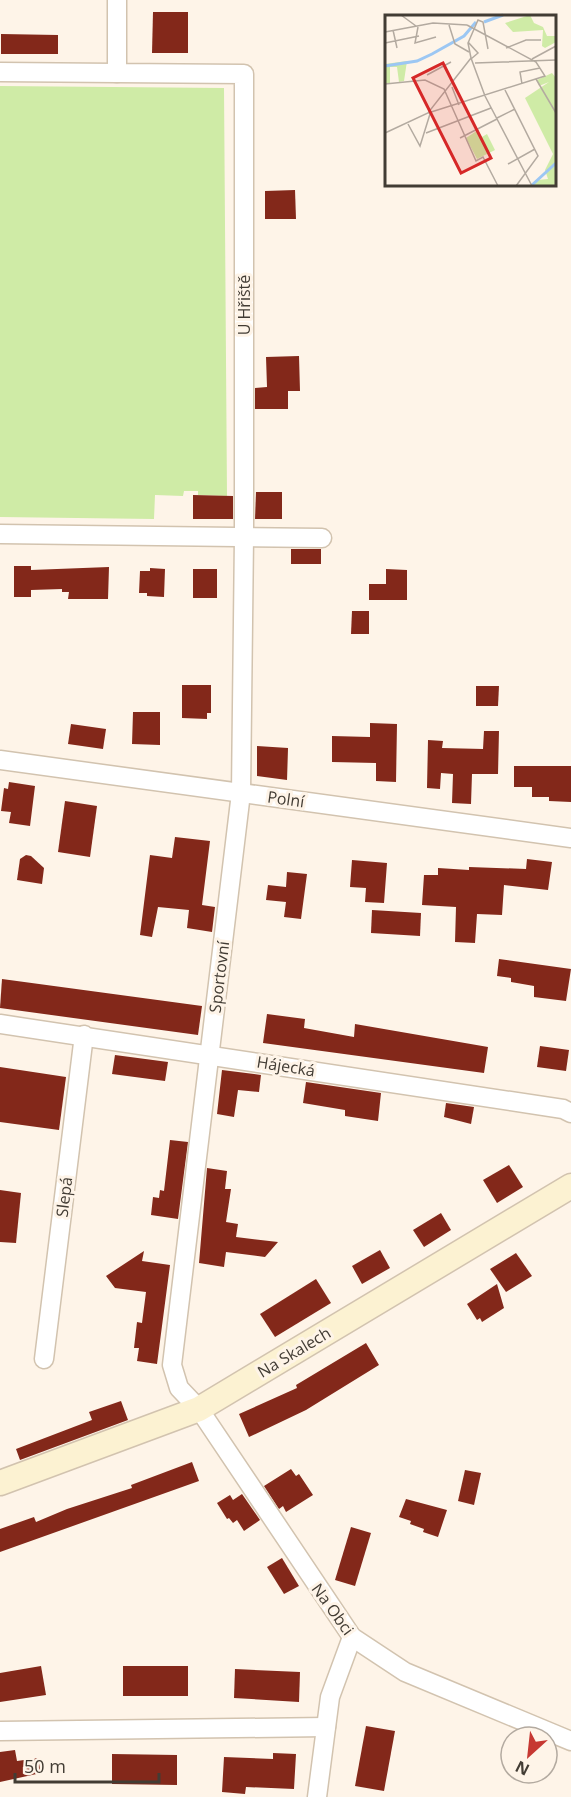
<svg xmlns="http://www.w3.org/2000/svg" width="571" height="1797" font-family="'Open Sans',sans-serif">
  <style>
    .green { fill: #cfeba6 }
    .building { fill: #83281a }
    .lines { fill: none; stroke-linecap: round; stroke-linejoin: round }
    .street-casing { stroke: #d2c3af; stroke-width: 21 }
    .secondary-casing { stroke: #d2c3af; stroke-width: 27 }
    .street { stroke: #fff; stroke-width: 18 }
    .secondary { stroke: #fcf2d2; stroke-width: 24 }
    .labels { text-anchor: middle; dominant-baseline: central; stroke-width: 6; stroke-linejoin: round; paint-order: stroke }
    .street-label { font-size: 16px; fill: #423c34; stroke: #fef4e8 }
    .inset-river { fill: none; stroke: #9cc7f3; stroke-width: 3 }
    .inset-road { fill: none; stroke: #b3aaa0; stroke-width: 1.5 }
    .view { fill: #d62828; fill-opacity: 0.15; stroke: #d62828; stroke-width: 3 }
    .inset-edge { fill: none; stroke: #423c34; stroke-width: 3 }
  </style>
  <rect width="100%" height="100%" fill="#fef4e8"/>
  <polygon class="green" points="0,86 224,88 227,496 198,495 198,491 184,491 183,496 155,495 154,519 0,517"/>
  <g class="building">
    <polygon points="153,12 188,12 188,53 152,53"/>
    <polygon points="1,34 58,35 58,54 1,54"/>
    <polygon points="295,190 296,219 265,219 265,191"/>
    <polygon points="299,356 300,391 288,391 288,409 255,409 255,388 267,387 266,357"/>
    <polygon points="256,492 282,492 282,519 255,519"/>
    <polygon points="193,495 233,496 233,519 193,519"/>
    <rect x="291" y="549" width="30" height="15"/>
    <polygon points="14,566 31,566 31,570 109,567 108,599 68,599 69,592 62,592 62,589 31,590 31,597 14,597"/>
    <polygon points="150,568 165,569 164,597 147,596 147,593 139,593 140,571 150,571"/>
    <rect x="193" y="569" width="24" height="29"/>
    <polygon points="386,569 407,570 407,600 369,600 369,584 386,584"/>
    <polygon points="352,611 369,611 369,634 351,634"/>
    <polygon points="182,685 211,685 211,713 207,713 207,719 182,718"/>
    <polygon points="476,686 499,686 498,706 476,706"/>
    <polygon points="133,712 160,712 160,745 132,744"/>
    <polygon points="370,723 397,724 396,782 376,781 376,763 332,762 332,736 370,737"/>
    <polygon points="71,724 106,729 103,749 68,744"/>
    <polygon points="484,731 499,731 498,774 472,774 471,804 452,803 453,774 441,773 440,789 427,788 428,740 443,741 442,748 483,749"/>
    <polygon points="257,746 288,748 287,780 257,776"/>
    <polygon points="514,766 571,766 571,802 549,801 549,797 532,797 532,787 514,787"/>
    <polygon points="9,782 35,786 30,826 9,823 11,812 1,811 4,788 8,789"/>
    <polygon points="65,801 97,806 90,857 58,852"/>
    <polygon points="175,837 210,841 202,905 215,907 212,932 187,928 189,910 158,907 152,937 140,935 150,855 172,858"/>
    <polygon points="26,855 31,856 44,868 42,884 17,880 20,859"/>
    <polygon points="527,859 552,862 548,890 504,885 502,915 477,914 475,943 455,942 456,907 422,905 424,875 438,875 438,868 469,870 469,867 526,869"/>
    <polygon points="352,860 387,863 384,903 365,902 366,888 350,887"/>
    <polygon points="287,872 307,874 301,919 284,917 286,902 266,900 268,885 286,887"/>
    <polygon points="372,910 421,913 420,936 371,933"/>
    <polygon points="499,959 571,969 566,1001 534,997 534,986 511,982 511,978 497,976"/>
    <polygon points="2,979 202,1006 198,1035 0,1008"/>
    <polygon points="267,1014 305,1019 304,1028 354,1037 355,1024 488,1047 484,1073 263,1043"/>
    <polygon points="540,1046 569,1050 566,1071 537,1067"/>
    <polygon points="115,1055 168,1062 165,1081 112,1074"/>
    <polygon points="0,1067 66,1077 59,1130 0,1122"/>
    <polygon points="222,1070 261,1075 259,1092 238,1090 234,1117 217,1114"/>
    <polygon points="306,1082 381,1093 378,1121 345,1116 345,1110 303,1103"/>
    <polygon points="446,1103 474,1107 471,1124 444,1117"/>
    <polygon points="170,1140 188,1142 178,1219 151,1215 153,1197 159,1198 160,1190 164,1191"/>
    <polygon points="509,1165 523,1187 497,1203 483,1180"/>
    <polygon points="207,1168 227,1171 225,1189 231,1189 226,1222 238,1224 236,1237 278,1242 265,1257 226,1252 224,1267 199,1263"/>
    <polygon points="0,1190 21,1193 16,1243 0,1242"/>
    <polygon points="441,1213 451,1230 424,1247 413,1230"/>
    <polygon points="380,1250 390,1268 362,1284 352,1266"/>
    <polygon points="144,1251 142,1261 170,1265 157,1364 137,1361 139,1348 134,1348 137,1322 142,1323 146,1292 115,1288 106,1276"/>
    <polygon points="516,1253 532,1276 506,1292 490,1269"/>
    <polygon points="316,1279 331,1303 275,1337 260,1314"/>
    <polygon points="497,1284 504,1308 482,1322 480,1318 477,1320 467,1304"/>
    <polygon points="366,1343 379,1365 306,1410 249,1437 239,1414 297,1388 296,1385"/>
    <polygon points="121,1401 128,1420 20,1460 16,1449 92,1420 89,1412"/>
    <polygon points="192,1462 199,1481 0,1552 0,1529 34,1517 36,1522 67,1509 132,1488 131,1485"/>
    <polygon points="291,1469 296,1476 299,1474 313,1495 286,1512 283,1506 279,1509 264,1486"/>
    <polygon points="465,1470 481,1473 474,1505 458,1501"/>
    <polygon points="242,1494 260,1520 244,1531 237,1520 233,1523 229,1518 227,1519 217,1503 230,1495 233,1500"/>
    <polygon points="406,1499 447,1510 438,1537 423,1532 424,1529 410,1524 411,1521 399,1517"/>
    <polygon points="351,1527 371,1533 355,1586 335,1580"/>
    <polygon points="282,1558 299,1586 284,1594 267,1567"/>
    <polygon points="41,1666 46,1695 0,1702 0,1673"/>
    <rect x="123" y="1666" width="65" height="30"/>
    <polygon points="235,1669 300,1672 299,1702 234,1698"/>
    <polygon points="366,1726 395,1731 384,1791 355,1786"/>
    <polygon points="15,1750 17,1761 38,1758 41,1773 0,1782 0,1752"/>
    <polygon points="273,1753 296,1754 294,1789 246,1787 245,1794 222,1792 224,1757 273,1759"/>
    <polygon points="112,1754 177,1755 177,1785 112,1784"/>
  </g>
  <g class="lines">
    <defs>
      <g id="street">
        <polyline points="117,0 117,73 244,74 244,536 241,793 172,1365 179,1388 199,1409 352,1637 405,1672 571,1741"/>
        <polyline points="0,72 117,73"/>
        <polyline points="0,534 322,538"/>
        <polyline points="0,760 571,838"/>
        <polyline points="0,1024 563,1109 571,1113"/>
        <polyline points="44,1359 84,1035"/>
        <polyline points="0,1731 326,1727"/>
        <polyline points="317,1797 330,1697 352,1637"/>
      </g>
      <polyline id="secondary" points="0,1483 199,1409 571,1186"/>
    </defs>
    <use href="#street" class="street-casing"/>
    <use href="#secondary" class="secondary-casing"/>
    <use href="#street" class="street"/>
    <use href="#secondary" class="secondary"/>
  </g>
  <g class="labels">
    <g class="street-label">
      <text transform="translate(244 305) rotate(-90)">U Hřiště</text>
      <text transform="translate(286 799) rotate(8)">Polní</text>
      <text transform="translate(219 977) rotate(-83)">Sportovní</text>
      <text transform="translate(286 1066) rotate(9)">Hájecká</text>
      <text transform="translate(64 1197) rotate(-83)">Slepá</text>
      <text transform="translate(294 1352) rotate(-31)">Na Skalech</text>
      <text transform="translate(333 1609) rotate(54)">Na Obci</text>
    </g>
  </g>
  <g transform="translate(385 15)">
    <rect width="171" height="171" fill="#fef4e8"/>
    <path d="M145,0L149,8L158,12L162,21H171V27L160,33L157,31L158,15L128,17L120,8ZM22,46L19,66L14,67L12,52H5V68H0V49ZM167,58L171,63V171H148L153,165L163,164L160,155L168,139L140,83L164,67L154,71L152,65ZM93,115L97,122L102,119L110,135L92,144L81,123Z" fill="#cfeba6"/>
    <path class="inset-river" d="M99,7L118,0M0,51L32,46L47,39L79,21L91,7M147,170L171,148"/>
    <path class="inset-road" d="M16,0L31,11M64,10L70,29L84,37M33,12L30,28L51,22M8,15L12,33M0,17L48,8L82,10M83,27L93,38L86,44M0,28L34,21M121,33L141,25H156M103,34L98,7L93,5L83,28L86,43L100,81L147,171M147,44L171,31M90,48L171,45M42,60L66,47M151,64L171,98M0,69L40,65L59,74L91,146L98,142L113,171M137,69L135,57L155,53M67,72L74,90M120,75L153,141L131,171M43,98L160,61L151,47L82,10M112,103L130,94M23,109L35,131L45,99M0,118L43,98L86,43M41,118L106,93M75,123L112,104M123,149L150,134"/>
    <path class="view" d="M58,48L106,143L76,158L28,63Z"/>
    <rect width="171" height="171" class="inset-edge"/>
  </g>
  <g transform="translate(529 1755) rotate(207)"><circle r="28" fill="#fef4e8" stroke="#b3aaa0" stroke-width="1.5"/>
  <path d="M0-4.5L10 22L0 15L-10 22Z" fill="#c63832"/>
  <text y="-9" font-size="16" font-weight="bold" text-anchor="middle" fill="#423c34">N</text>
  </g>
  <path d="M15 1773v9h144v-9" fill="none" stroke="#423c34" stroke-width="3"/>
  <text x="24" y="1773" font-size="18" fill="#423c34" stroke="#fef4e8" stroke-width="4.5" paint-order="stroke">50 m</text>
</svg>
